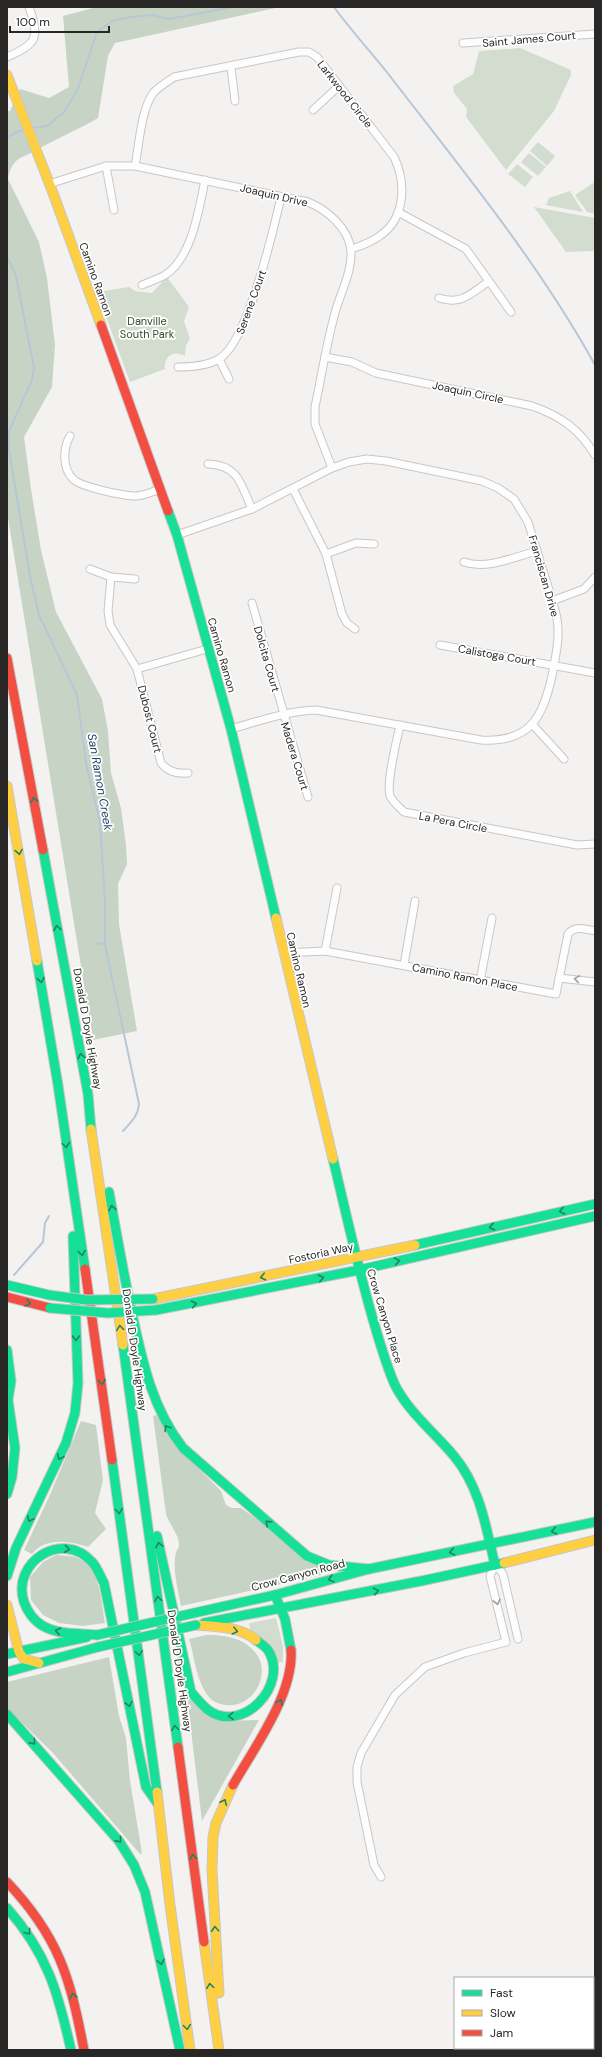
<svg xmlns="http://www.w3.org/2000/svg" width="602" height="2057" font-family="'DM Sans',sans-serif">
  <style>
    .green { fill: #d2ddcf }
    .forest { fill: #c7d4c5 }
    .lines { fill: none; stroke-linecap: round; stroke-linejoin: round }
    .stream { stroke: #b6c7d8; stroke-width: 2 }
    .street-casing { stroke: #c9c7c6; stroke-width: 9 }
    .fast-casing { stroke: #c9c7c6; stroke-width: 11 }
    .slow-casing { stroke: #c9c7c6; stroke-width: 11 }
    .jam-casing { stroke: #c9c7c6; stroke-width: 11 }
    .street { stroke: #fdfdfd; stroke-width: 7 }
    .fast { stroke: #16e098; stroke-width: 9 }
    .slow { stroke: #ffcf43; stroke-width: 9 }
    .jam { stroke: #f24e42; stroke-width: 9 }
    .fast-bridge-casing { stroke: #c9c7c6; stroke-width: 11; stroke-linecap: butt }
    .fast-bridge { stroke: #16e098; stroke-width: 9 }
    .oneway { stroke: #1f845f }
    .oneway2 { stroke: #9d9d9c }
    .labels { text-anchor: middle; dominant-baseline: central; stroke-width: 3.5; stroke-linejoin: round; paint-order: stroke }
    .street-label { font-size: 11px; fill: #282726; stroke: #fff }
    .park-label { font-size: 11px; fill: #2a4e28; stroke: #fff }
    .water-label { font-size: 12px; font-style: italic; fill: #22486c; stroke: #fff }
  </style>
  <rect width="100%" height="100%" fill="#f4f2f0"/>
  <g class="green">
    <polygon points="520,48 571,70 571,75 554,111 506,170 466,117 467,109 454,93 453,86 473,74 479,51"/>
    <polygon points="538,142 555,156 547,166 530,151"/>
    <polygon points="529,153 546,167 538,176 521,162"/>
    <polygon points="517,164 533,177 525,187 508,174"/>
    <polygon points="593,183 595,185 595,214 587,212 575,195"/>
    <polygon points="570,191 583,212 546,205 549,198"/>
    <polygon points="534,207 595,218 595,251 566,252"/>
    <path d="M167,277L189,307L184,321L190,339L186,345L185,356C174,349 163,357 165,369L130,382L97,292L129,287L135,291L152,293Z"/>
    <polygon points="276,1618 283,1646 283,1662 278,1663 250,1629 249,1623"/>
  </g>
  <g class="forest">
    <path d="M97,7H280L115,43L108,56L98,118C76,131 53,140 31,153C28,155 23,156 20,158C12,163 9,171 8,179L39,242L47,278L55,345L52,387L24,437L31,489L41,550L56,612L102,699L108,731L111,773L121,808L126,845L127,864L118,884L119,924L137,1031L93,1040L7,512V111H10L20,89L49,98L69,87L63,16Z"/>
    <path d="M156,1415L201,1471L221,1491L226,1505L232,1508H241L326,1568L322,1575L181,1606C178,1590 172,1568 176,1552C177,1550 178,1549 179,1546C180,1536 169,1524 166,1514L153,1416Z"/>
    <path d="M81,1421L96,1425L103,1480L95,1513L106,1529L88,1547C70,1541 45,1537 32,1554L24,1550L49,1497Z"/>
    <path d="M56,1555C62,1556 69,1555 75,1557C101,1565 101,1601 105,1623L83,1626L59,1623L43,1615L31,1600L30,1577L43,1562Z"/>
    <path d="M206,1635C223,1635 242,1637 254,1651C273,1671 255,1709 225,1705C219,1704 213,1702 209,1697C196,1681 195,1658 189,1639Z"/>
    <polygon points="109,1657 119,1716 126,1738 130,1781 142,1853 140,1854 53,1753 7,1708 7,1682"/>
    <polygon points="189,1697 224,1721 259,1720 202,1821 187,1698"/>
  </g>
  <g class="lines">
    <g class="stream">
      <path d="M334,7C350,29 369,50 386,71C459,166 537,260 595,365"/>
      <polyline points="32,128 47,126 64,112 77,91 97,32 112,21 130,17 152,15 169,19 233,7"/>
      <polyline points="7,137 24,129"/>
      <path d="M7,256L16,276L34,368L32,380L9,431V450L30,576L39,615L77,695L86,763L100,823L105,901V945L139,1104C138,1116 131,1122 123,1131"/>
      <polyline points="96,944 105,943"/>
      <polyline points="14,1275 43,1242 45,1223 49,1216"/>
    </g>
    <defs>
      <g id="street">
        <polyline points="463,43 595,34"/>
        <path d="M7,57C37,44 40,38 29,7"/>
        <polyline points="231,67 235,101"/>
        <polyline points="313,110 339,86"/>
        <polyline points="106,166 114,210"/>
        <path d="M135,166C139,146 141,108 154,92C160,86 167,82 174,77L299,52H309L317,57L394,157C406,182 406,217 381,235C372,242 361,246 351,249"/>
        <path d="M49,184L106,166H135L308,202C327,210 349,228 351,251C352,270 343,288 337,306C327,339 322,374 315,407V424L332,468"/>
        <polyline points="398,212 466,249 511,312"/>
        <path d="M142,285C149,282 158,279 165,275C192,258 199,209 205,180"/>
        <path d="M439,298C462,305 470,294 488,282"/>
        <path d="M325,357L352,362L376,373L532,406C561,416 580,430 595,455"/>
        <polyline points="219,359 229,379"/>
        <path d="M178,367C191,367 207,366 219,359C248,342 273,231 281,197"/>
        <path d="M70,436C63,448 62,468 73,479C81,487 120,495 133,496C142,497 151,492 160,489"/>
        <path d="M208,464C239,465 241,485 252,509"/>
        <polyline points="293,489 326,554 342,614 347,623 355,629"/>
        <path d="M177,535L252,509L332,468L349,462L367,459L386,461L482,481L498,488L514,499L528,522C535,545 542,567 549,590C551,600 556,610 557,619C560,637 556,654 553,671C544,715 532,743 481,740L316,710C287,711 259,721 231,729"/>
        <polyline points="326,554 356,543 374,544"/>
        <path d="M464,562C486,570 514,557 537,551"/>
        <polyline points="90,569 111,577 135,579"/>
        <path d="M111,577L108,611L110,625L137,669L161,763C168,772 177,774 188,773"/>
        <polyline points="552,601 584,589 595,577"/>
        <polyline points="252,603 308,797"/>
        <polyline points="440,645 595,673"/>
        <polyline points="137,669 207,649"/>
        <polyline points="532,724 564,759"/>
        <path d="M400,725C397,740 386,782 390,796C393,802 399,807 404,812L577,845L595,844"/>
        <polyline points="325,951 337,888"/>
        <path d="M283,953L325,951L556,994L568,934C575,925 585,929 595,931"/>
        <polyline points="404,965 415,901"/>
        <polyline points="559,978 595,982"/>
        <polyline points="480,981 492,918"/>
        <polyline points="381,1877 374,1865 357,1782 357,1767 361,1753 395,1695 425,1667 464,1653 506,1642 490,1576 495,1565 503,1574 518,1639"/>
      </g>
      <g id="fast">
        <polyline points="168,511 177,535 231,729 276,918"/>
        <polyline points="43,850 88,1094 91,1129"/>
        <polyline points="37,961 58,1085 85,1269"/>
        <path d="M333,1159C345,1209 356,1259 370,1309C377,1334 384,1359 394,1383C407,1411 435,1433 454,1456C480,1487 486,1527 495,1565"/>
        <path d="M109,1192C116,1231 123,1270 131,1309C142,1359 151,1407 183,1448L307,1556L329,1565L369,1569"/>
        <polyline points="415,1245 595,1204"/>
        <polyline points="7,1285 49,1295"/>
        <polyline points="156,1310 359,1270 595,1216"/>
        <polyline points="123,1345 178,1747"/>
        <polyline points="7,1350 11,1381 8,1400 15,1448 12,1477 7,1494"/>
        <polyline points="112,1460 157,1792"/>
        <path d="M157,1536L191,1692C196,1698 202,1705 208,1710C242,1735 290,1685 268,1650C265,1646 260,1643 256,1640"/>
        <polyline points="7,1576 16,1548 66,1443 75,1413 78,1383 73,1236"/>
        <polyline points="275,1595 285,1619 291,1650"/>
        <polyline points="194,1613 275,1595 369,1569 595,1522"/>
        <polyline points="204,1623 421,1581 504,1563"/>
        <path d="M97,1635C79,1633 59,1635 43,1626C34,1621 27,1611 24,1602C11,1562 63,1529 92,1562C97,1567 100,1576 104,1583L146,1787L158,1804"/>
        <polyline points="7,1654 87,1637"/>
        <polyline points="7,1672 98,1647"/>
        <polyline points="7,1714 119,1841 134,1865 145,1892 180,2050"/>
        <path d="M7,1908C47,1953 58,1992 71,2050"/>
      </g>
      <g id="slow">
        <polyline points="7,75 53,193 101,325"/>
        <polyline points="7,786 37,961"/>
        <polyline points="276,918 333,1159"/>
        <polyline points="91,1129 123,1345"/>
        <polyline points="153,1299 415,1245"/>
        <polyline points="504,1563 595,1540"/>
        <polyline points="7,1605 19,1652 24,1659 39,1663"/>
        <path d="M196,1625C217,1627 240,1626 256,1640"/>
        <polyline points="157,1792 170,1905 190,2050"/>
        <polyline points="204,1942 219,2050"/>
        <polyline points="219,1993 212,1870 213,1837 216,1823 233,1785"/>
      </g>
      <g id="jam">
        <polyline points="101,325 168,511"/>
        <polyline points="7,658 43,850"/>
        <polyline points="85,1269 112,1460"/>
        <polyline points="7,1297 50,1308"/>
        <polyline points="178,1747 204,1942"/>
        <path d="M233,1785C254,1748 294,1694 291,1650"/>
        <path d="M7,1882C59,1937 70,1977 84,2050"/>
      </g>
    </defs>
    <use href="#street" class="street-casing"/>
    <use href="#fast" class="fast-casing"/>
    <use href="#slow" class="slow-casing"/>
    <use href="#jam" class="jam-casing"/>
    <use href="#street" class="street"/>
    <use href="#fast" class="fast"/>
    <use href="#slow" class="slow"/>
    <use href="#jam" class="jam"/>
    <defs>
      <g id="fast-bridge">
        <polyline points="49,1295 87,1300 153,1299"/>
        <polyline points="50,1308 108,1313 156,1310"/>
        <polyline points="97,1635 194,1613"/>
        <polyline points="98,1647 196,1625"/>
      </g>
    </defs>
    <use href="#fast-bridge" class="fast-bridge-casing"/>
    <use href="#fast-bridge" class="fast-bridge"/>
  </g>
  <defs><path id="oneway-chevron" d="M-2-3.5L2.5 0L-2 3.5" fill="none" stroke-width="1.6" stroke-linecap="round" stroke-linejoin="round"/></defs>
  <g class="oneway">
    <use href="#oneway-chevron" transform="translate(34 800) rotate(-101)"/>
    <use href="#oneway-chevron" transform="translate(19 852) rotate(80)"/>
    <use href="#oneway-chevron" transform="translate(57 928) rotate(-101)"/>
    <use href="#oneway-chevron" transform="translate(41 980) rotate(81)"/>
    <use href="#oneway-chevron" transform="translate(81 1056) rotate(-101)"/>
    <use href="#oneway-chevron" transform="translate(66 1145) rotate(82)"/>
    <use href="#oneway-chevron" transform="translate(112 1208) rotate(-100)"/>
    <use href="#oneway-chevron" transform="translate(562 1211) rotate(167)"/>
    <use href="#oneway-chevron" transform="translate(492 1227) rotate(167)"/>
    <use href="#oneway-chevron" transform="translate(82 1253) rotate(81)"/>
    <use href="#oneway-chevron" transform="translate(397 1261) rotate(-13)"/>
    <use href="#oneway-chevron" transform="translate(263 1277) rotate(168)"/>
    <use href="#oneway-chevron" transform="translate(321 1278) rotate(-12)"/>
    <use href="#oneway-chevron" transform="translate(28 1303) rotate(14)"/>
    <use href="#oneway-chevron" transform="translate(194 1304) rotate(-12)"/>
    <use href="#oneway-chevron" transform="translate(120 1328) rotate(-98)"/>
    <use href="#oneway-chevron" transform="translate(76 1338) rotate(88)"/>
    <use href="#oneway-chevron" transform="translate(102 1382) rotate(82)"/>
    <use href="#oneway-chevron" transform="translate(167 1428) rotate(-122)"/>
    <use href="#oneway-chevron" transform="translate(60 1457) rotate(115)"/>
    <use href="#oneway-chevron" transform="translate(119 1511) rotate(82)"/>
    <use href="#oneway-chevron" transform="translate(30 1519) rotate(116)"/>
    <use href="#oneway-chevron" transform="translate(268 1523) rotate(-138)"/>
    <use href="#oneway-chevron" transform="translate(554 1531) rotate(168)"/>
    <use href="#oneway-chevron" transform="translate(159 1545) rotate(-102)"/>
    <use href="#oneway-chevron" transform="translate(67 1549) rotate(6)"/>
    <use href="#oneway-chevron" transform="translate(452 1552) rotate(169)"/>
    <use href="#oneway-chevron" transform="translate(331 1579) rotate(165)"/>
    <use href="#oneway-chevron" transform="translate(376 1591) rotate(-12)"/>
    <use href="#oneway-chevron" transform="translate(158 1599) rotate(-98)"/>
    <use href="#oneway-chevron" transform="translate(58 1631) rotate(-168)"/>
    <use href="#oneway-chevron" transform="translate(235 1631) rotate(14)"/>
    <use href="#oneway-chevron" transform="translate(139 1653) rotate(82)"/>
    <use href="#oneway-chevron" transform="translate(280 1702) rotate(-62)"/>
    <use href="#oneway-chevron" transform="translate(129 1704) rotate(77)"/>
    <use href="#oneway-chevron" transform="translate(231 1716) rotate(178)"/>
    <use href="#oneway-chevron" transform="translate(175 1728) rotate(-98)"/>
    <use href="#oneway-chevron" transform="translate(33 1742) rotate(49)"/>
    <use href="#oneway-chevron" transform="translate(224 1802) rotate(-65)"/>
    <use href="#oneway-chevron" transform="translate(119 1840) rotate(51)"/>
    <use href="#oneway-chevron" transform="translate(193 1857) rotate(-98)"/>
    <use href="#oneway-chevron" transform="translate(215 1929) rotate(-93)"/>
    <use href="#oneway-chevron" transform="translate(28 1932) rotate(54)"/>
    <use href="#oneway-chevron" transform="translate(161 1962) rotate(78)"/>
    <use href="#oneway-chevron" transform="translate(210 1986) rotate(-98)"/>
    <use href="#oneway-chevron" transform="translate(73 1996) rotate(-103)"/>
    <use href="#oneway-chevron" transform="translate(187 2027) rotate(82)"/>
  </g>
  <g class="oneway2">
    <use href="#oneway-chevron" transform="translate(577 979) rotate(-171)"/>
    <use href="#oneway-chevron" transform="translate(497 1602) rotate(77)"/>
  </g>
  <g class="labels">
    <g class="street-label">
      <text transform="translate(529 39) rotate(-5)">Saint James Court</text>
      <text transform="translate(345 94) rotate(52)">Larkwood Circle</text>
      <text transform="translate(274 195) rotate(13)">Joaquin Drive</text>
      <text transform="translate(96 279) rotate(70)">Camino Ramon</text>
      <text transform="translate(251 302) rotate(-70)">Serene Court</text>
      <text transform="translate(468 392) rotate(12)">Joaquin Circle</text>
      <text transform="translate(544 576) rotate(74)">Franciscan Drive</text>
      <text transform="translate(222 655) rotate(74)">Camino Ramon</text>
      <text transform="translate(497 655) rotate(10)">Calistoga Court</text>
      <text transform="translate(267 659) rotate(74)">Dolcita Court</text>
      <text transform="translate(150 719) rotate(76)">Dubost Court</text>
      <text transform="translate(295 756) rotate(73)">Madera Court</text>
      <text transform="translate(453 822) rotate(11)">La Pera Circle</text>
      <text transform="translate(299 970) rotate(77)">Camino Ramon</text>
      <text transform="translate(465 977) rotate(11)">Camino Ramon Place</text>
      <text transform="translate(88 1029) rotate(80)">Donald D Doyle Highway</text>
      <text transform="translate(321 1253) rotate(-12)">Fostoria Way</text>
      <text transform="translate(385 1316) rotate(73)">Crow Canyon Place</text>
      <text transform="translate(135 1350) rotate(82)">Donald D Doyle Highway</text>
      <text transform="translate(298 1575) rotate(-15)">Crow Canyon Road</text>
      <text transform="translate(180 1671) rotate(82)">Donald D Doyle Highway</text>
    </g>
    <g class="park-label">
      <text x="147" y="321">Danville<tspan x="147" dy="13">South Park</tspan></text>
    </g>
    <g class="water-label">
      <text transform="translate(100 782) rotate(80)">San Ramon Creek</text>
    </g>
  </g>
  <rect width="602" height="2057" fill="none" stroke="#282726" stroke-width="16"/>
  <rect x="454" y="1977" width="140" height="72" fill="#ffffff" stroke="#a9a9a8"/>
  <rect x="462" y="1990" width="20" height="6" fill="#16e098" stroke="#a9a9a8"/>
  <text x="490" y="1997" font-size="12" fill="#282726">Fast</text>
  <rect x="462" y="2010" width="20" height="6" fill="#ffcf43" stroke="#a9a9a8"/>
  <text x="490" y="2017" font-size="12" fill="#282726">Slow</text>
  <rect x="462" y="2030" width="20" height="6" fill="#f24e42" stroke="#a9a9a8"/>
  <text x="490" y="2037" font-size="12" fill="#282726">Jam</text>
  <path d="M10 26v6h99v-6" fill="none" stroke="#282726" stroke-width="2"/>
  <text x="16" y="26" font-size="12" fill="#282726" stroke="#ffffff" stroke-width="3" paint-order="stroke">100 m</text>
</svg>
